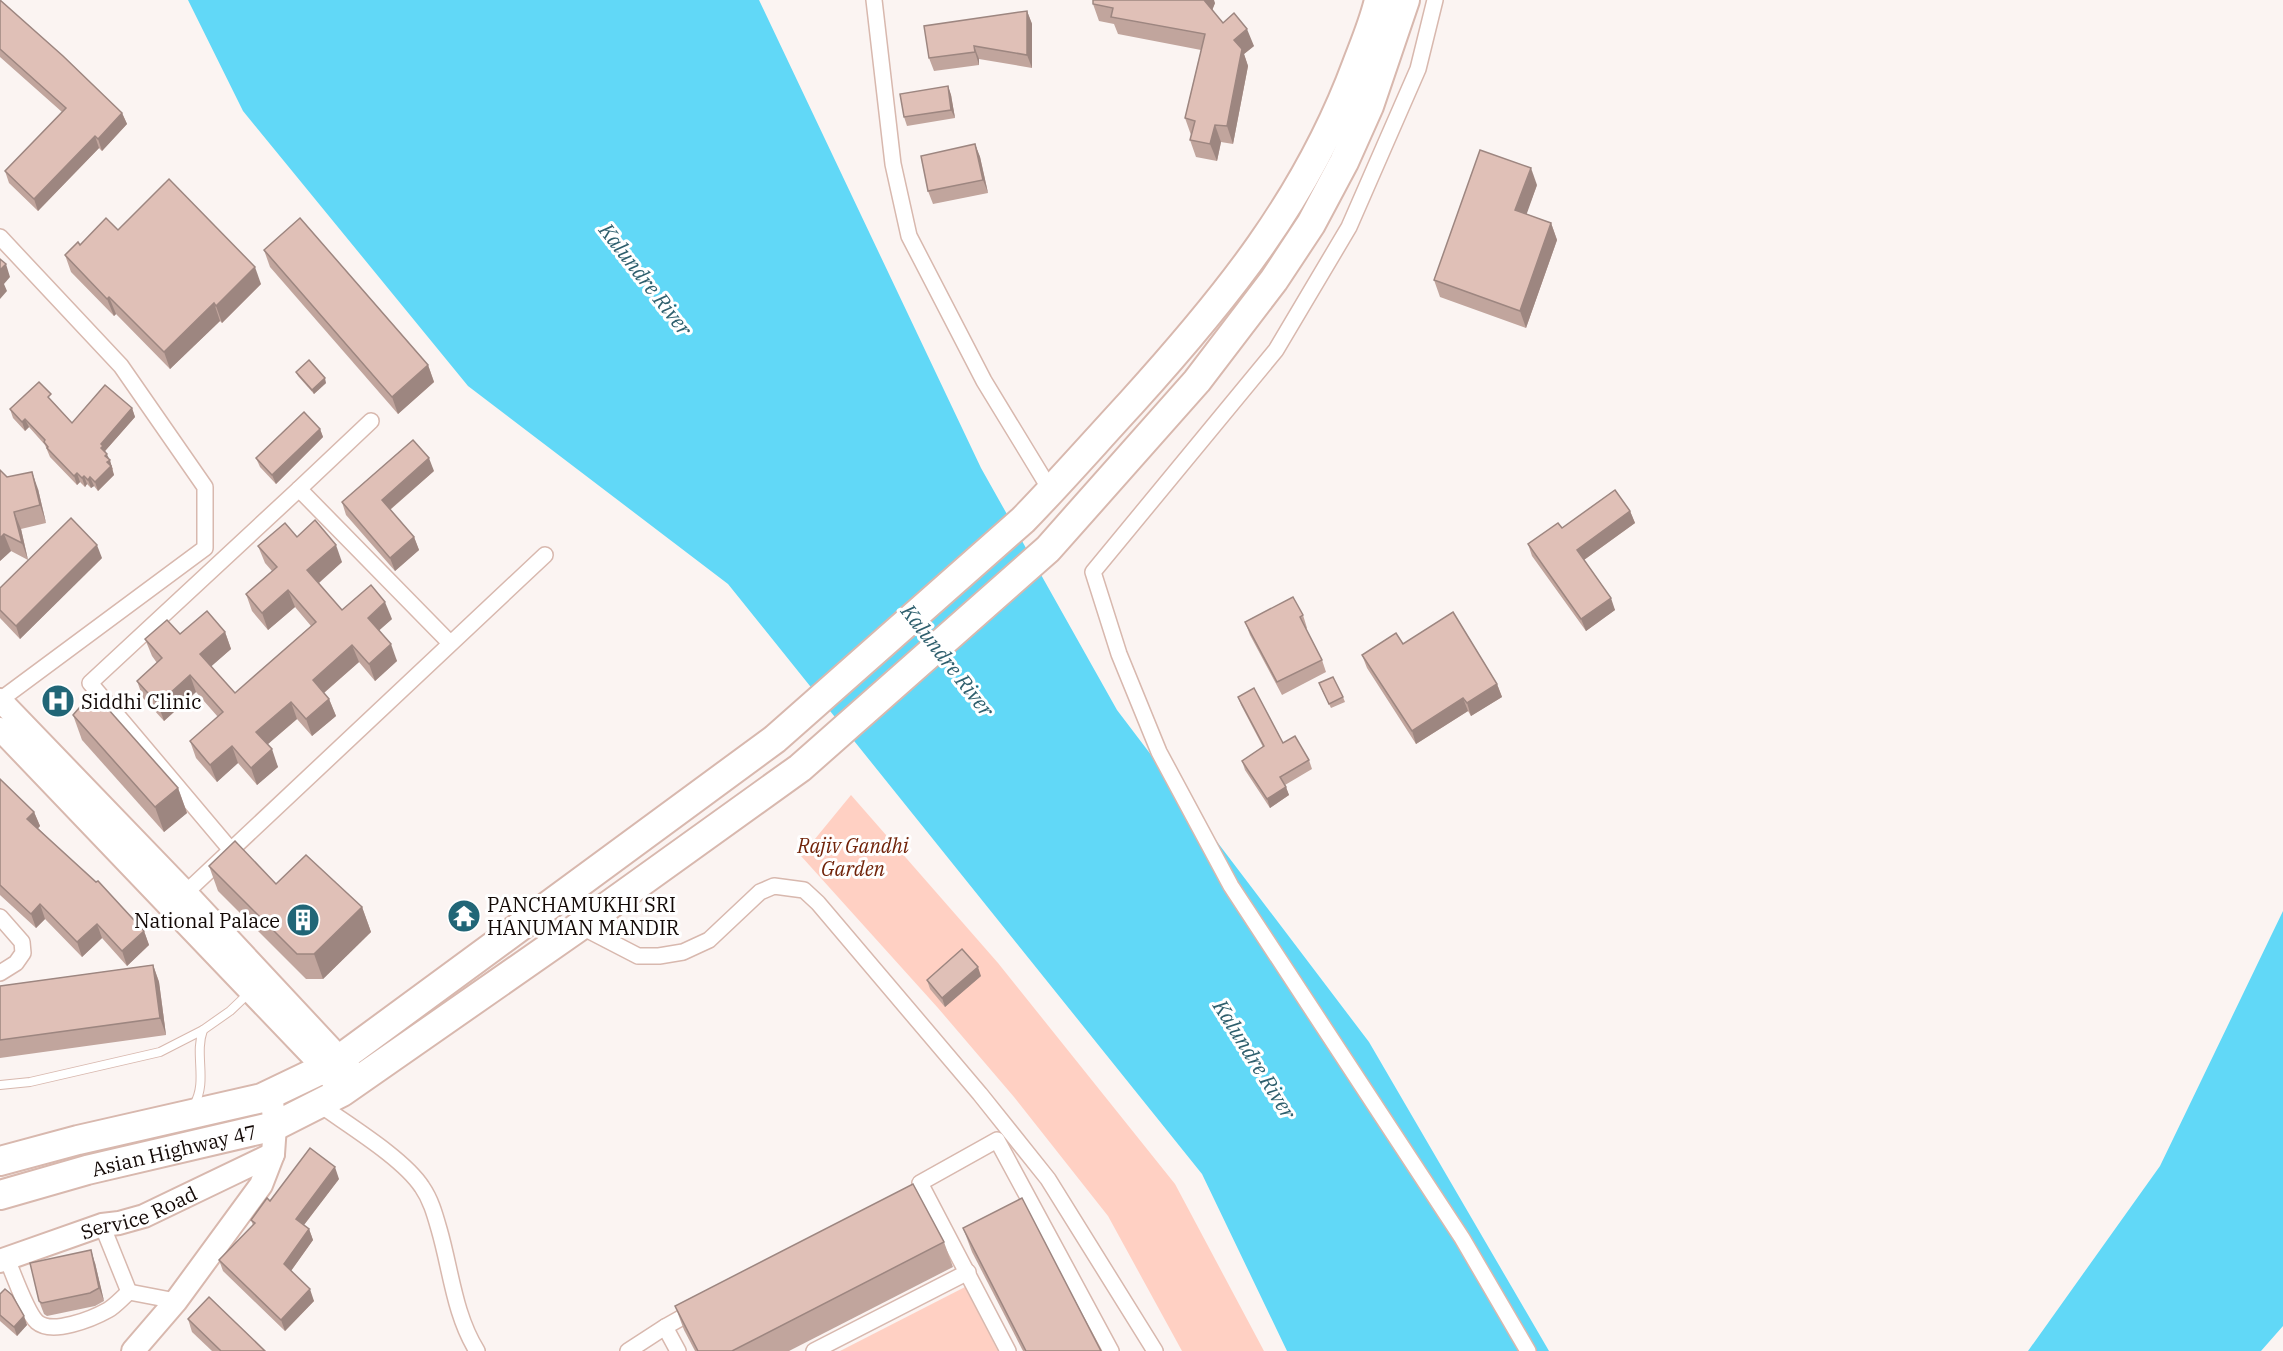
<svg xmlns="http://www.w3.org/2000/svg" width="2283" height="1351" font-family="'IBM Plex Serif',serif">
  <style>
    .green { fill: #ffd0c3 }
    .water { fill: #61d8f7 }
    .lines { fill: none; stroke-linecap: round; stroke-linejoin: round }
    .lane-casing { stroke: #d8b8ae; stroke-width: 10 }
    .street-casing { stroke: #d8b8ae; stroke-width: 18 }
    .secondary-casing { stroke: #d8b8ae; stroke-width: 26 }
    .highway-casing { stroke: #d8b8ae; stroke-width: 32 }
    .lane { stroke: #fff; stroke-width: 8 }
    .street { stroke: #fff; stroke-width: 15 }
    .secondary { stroke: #fff; stroke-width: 22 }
    .highway { stroke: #fff; stroke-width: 28 }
    .wall { fill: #c1a59d }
    .shaded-wall { fill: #9d8680 }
    .building { fill: #e0c0b7; stroke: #9d8680; stroke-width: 1.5 }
    .labels { text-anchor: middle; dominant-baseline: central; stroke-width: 6; stroke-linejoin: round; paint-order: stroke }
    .poi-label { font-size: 20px; fill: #130906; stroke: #fff; text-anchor: start }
    .park-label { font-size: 20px; font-style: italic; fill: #712309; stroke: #fff }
    .street-label { font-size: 20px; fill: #130906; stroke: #fff }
    .water-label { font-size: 21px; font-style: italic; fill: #2e5f6d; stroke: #fff }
  </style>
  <rect width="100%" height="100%" fill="#fbf4f2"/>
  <g class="green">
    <polygon points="851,795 998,963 1175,1184 1264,1351 1182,1351 1108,1216 1014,1097 938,1008 801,856"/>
    <polygon points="965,1287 998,1351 840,1351"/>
  </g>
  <g class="water">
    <polygon points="188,0 759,0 981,468 1117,710 1369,1042 1549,1351 1287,1351 1202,1174 728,584 468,386 243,111"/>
    <polygon points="2283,911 2283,1326 2261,1351 2028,1351 2160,1166"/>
  </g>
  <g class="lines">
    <defs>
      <g id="lane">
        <polyline points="0,1085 30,1082 160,1052 203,1030 230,1011 250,992"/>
        <path d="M194,1105C208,1081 194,1055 203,1030"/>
      </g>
      <g id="street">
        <polyline points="874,0 893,164 909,236 984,381 1051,491"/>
        <polyline points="1435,0 1418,69 1349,227 1276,350 1093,572 1119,654 1159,752 1231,886 1462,1238 1528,1351"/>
        <polyline points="0,237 121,366 205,487 205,548 0,700"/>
        <polyline points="299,489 371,421"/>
        <polyline points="230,849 90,683 299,489 450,643"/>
        <polyline points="180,898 545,555"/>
        <polyline points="0,917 22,942 23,953 16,963 0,973"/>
        <polyline points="580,926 638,956 659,956 683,952 709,940 760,892 774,886 804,890 818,903 980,1094 1048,1179 1155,1351"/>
        <path d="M319,1104C348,1125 403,1158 422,1187C431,1200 435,1215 439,1229C451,1270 454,1314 477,1351"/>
        <polyline points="102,1225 129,1292"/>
        <path d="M7,1259C13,1273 27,1313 37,1322C52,1335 92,1319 108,1310C115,1306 122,1298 129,1292L176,1301"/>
        <polyline points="665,1327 697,1309"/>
        <polyline points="628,1351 665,1327 678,1351"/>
        <polyline points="814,1351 968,1272"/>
        <polyline points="1008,1351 920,1183 997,1140 1111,1351"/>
      </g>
      <g id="secondary">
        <polyline points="0,700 185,892 350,1069"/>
        <polyline points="0,729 325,1069 333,1081"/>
        <path id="s1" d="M0,1261L102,1225L119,1223L144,1216L273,1154"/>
        <polyline points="133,1351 176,1301 261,1185 273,1154 275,1126 271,1094"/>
      </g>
      <g id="highway">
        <path d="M0,1161L78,1140L262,1098L333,1064L775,739L1023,520C1060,482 1095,442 1131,403C1226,298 1307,199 1357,64C1365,43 1374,22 1379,0"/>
        <path id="s2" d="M0,1195L87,1170L275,1126L342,1092L580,926L800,768L1048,549L1197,381L1274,280L1311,224L1344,162L1369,106L1405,0"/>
      </g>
    </defs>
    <use href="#lane" class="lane-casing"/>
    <use href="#street" class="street-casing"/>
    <use href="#secondary" class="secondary-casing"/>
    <use href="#highway" class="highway-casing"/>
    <use href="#lane" class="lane"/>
    <use href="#street" class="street"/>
    <use href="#secondary" class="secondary"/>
    <use href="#highway" class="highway"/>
  </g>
  <g class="wall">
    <polygon points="0,0 122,113 127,124 102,151 99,148 38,211 9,183 5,171 62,112 0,57"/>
    <polygon points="1215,3 1212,10 1223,23 1254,46 1244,54 1248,66 1233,144 1221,142 1217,161 1196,157 1190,140 1191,135 1185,118 1201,50 1118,34 1114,24 1099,21 1093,4"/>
    <polygon points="1027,11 1032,24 1032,68 979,59 979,65 934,71 929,58"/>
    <polygon points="948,86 951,95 955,118 907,126 904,117"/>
    <polygon points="975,144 980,157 988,193 933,204 928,191"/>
    <polygon points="1537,185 1526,214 1551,223 1557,240 1526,328 1440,297 1434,280"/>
    <polygon points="118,230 261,284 222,323 220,321 170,369 116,314 114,316 71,272 65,255 80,245"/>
    <polygon points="264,250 428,365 434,382 398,414 270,267"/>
    <polygon points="296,372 326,383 314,394 298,376"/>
    <polygon points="54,403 72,423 132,408 135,417 105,451 113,469 112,470 114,475 98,491 94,486 91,488 87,484 85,487 80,482 77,485 50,457 45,445 29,427 25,431 13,418 10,409"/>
    <polygon points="320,429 323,437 276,484 260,467 256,458"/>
    <polygon points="434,471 390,510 414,537 419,550 395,571 346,515 342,502"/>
    <polygon points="7,477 38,489 46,523 21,529 28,560 11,551 0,561"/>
    <polygon points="1630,511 1635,523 1584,560 1615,610 1586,631 1532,556 1528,544 1562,528"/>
    <polygon points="297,537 342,562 319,583 342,610 392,619 379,630 397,661 375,681 359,662 324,693 329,699 336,716 312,736 297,719 267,745 278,767 257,785 238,763 217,782 196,758 190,741 218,717 196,692 164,721 143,698 137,681 157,663 152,656 145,639 180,634 225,632 231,649 211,666 235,693 311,626 295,607 268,630 252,611 246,594 272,571 265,563 258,546"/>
    <polygon points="102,558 20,639 0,618 0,588"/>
    <polygon points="1303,615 1307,628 1306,629 1322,660 1326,672 1282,695 1250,635 1245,622"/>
    <polygon points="1403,644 1497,684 1502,697 1471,716 1468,711 1416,744 1367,668 1362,655"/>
    <polygon points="1321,688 1343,697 1345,702 1331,708"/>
    <polygon points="1238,697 1283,743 1309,760 1312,769 1285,785 1289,795 1270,808 1245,770 1242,761 1263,747 1241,705"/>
    <polygon points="73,715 178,788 187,813 164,832 82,740"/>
    <polygon points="0,779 34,812 40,826 38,828 144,931 149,945 127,966 102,938 82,957 45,919 36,928 0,895"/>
    <polygon points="209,866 362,907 371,932 323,979 306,979 218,891"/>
    <polygon points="153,965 159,982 166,1035 0,1058 0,986"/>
    <polygon points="981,976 945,1007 930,989 927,980"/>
    <polygon points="339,1179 304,1225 309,1229 313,1240 291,1271 314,1301 285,1331 223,1271 219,1260 253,1225 251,1220 270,1201"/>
    <polygon points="963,1228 1101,1351 1023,1351 972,1252"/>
    <polygon points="944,1242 953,1267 789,1351 695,1351 684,1330 675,1306"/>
    <polygon points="95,1263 104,1301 95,1306 47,1316 44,1314 39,1301"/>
    <polygon points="0,1294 27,1325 17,1336 0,1321"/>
    <polygon points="188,1319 265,1351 212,1351 192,1332"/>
  </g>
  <g class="shaded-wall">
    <polygon points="1204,0 1214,0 1215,3 1210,16"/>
    <polygon points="1027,11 1032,24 1032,68 1027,55"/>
    <polygon points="1247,29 1254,46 1244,54 1248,66 1233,144 1227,126 1234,40"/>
    <polygon points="974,46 979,59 979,65 975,52"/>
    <polygon points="948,86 951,95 955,118 951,110"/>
    <polygon points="122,113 127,124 102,151 98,139"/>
    <polygon points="1215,125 1221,142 1217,161 1210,144"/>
    <polygon points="95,136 99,148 38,211 34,199"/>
    <polygon points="975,144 980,157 988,193 983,180"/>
    <polygon points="1531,168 1537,185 1522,227 1515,210"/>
    <polygon points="1551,223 1557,240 1526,328 1520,311"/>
    <polygon points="6,264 10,277 4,284 7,291 0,299 0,270"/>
    <polygon points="255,267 261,284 222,323 216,306"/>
    <polygon points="109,297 116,314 114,316 107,299"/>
    <polygon points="214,303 220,321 170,369 164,352"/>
    <polygon points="428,365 434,382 398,414 392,397"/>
    <polygon points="325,378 326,383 314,394 312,390"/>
    <polygon points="132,408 135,417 105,451 110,460 114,475 98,491 95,482 101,444"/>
    <polygon points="25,419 29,427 25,431 22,422"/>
    <polygon points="320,429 323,437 276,484 272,475"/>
    <polygon points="429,458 434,471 386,513 382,500"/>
    <polygon points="32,472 38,489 46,523 40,505"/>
    <polygon points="77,473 80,482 77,485 74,476"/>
    <polygon points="84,476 87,484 85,487 82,478"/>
    <polygon points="90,477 94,486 91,488 88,480"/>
    <polygon points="1630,511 1635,523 1581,562 1577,550"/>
    <polygon points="14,512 21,529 28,560 22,543"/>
    <polygon points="4,534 11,551 0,561 0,538"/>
    <polygon points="414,537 419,550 395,571 390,558"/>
    <polygon points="97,545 102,558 20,639 16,626"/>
    <polygon points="336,545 342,562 314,587 307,570"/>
    <polygon points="288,590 295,607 268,630 262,613"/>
    <polygon points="1611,598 1615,610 1586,631 1581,619"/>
    <polygon points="385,602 392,619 374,635 368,618"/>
    <polygon points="225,632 231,649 206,671 200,654"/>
    <polygon points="391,644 397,661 375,681 369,664"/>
    <polygon points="352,645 359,662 319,697 313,680"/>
    <polygon points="190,675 196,692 164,721 158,704"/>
    <polygon points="1497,684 1502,697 1471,716 1467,703"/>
    <polygon points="1463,698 1468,711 1416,744 1412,731"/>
    <polygon points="329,699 336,716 312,736 306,719"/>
    <polygon points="291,702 297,719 262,749 256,732"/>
    <polygon points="232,746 238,763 217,782 210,765"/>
    <polygon points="272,749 278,767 257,785 251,768"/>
    <polygon points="1286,787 1289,795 1270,808 1267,799"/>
    <polygon points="178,788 187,813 164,832 155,807"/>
    <polygon points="34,812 40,826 33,834 27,819"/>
    <polygon points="40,904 45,919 36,928 31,914"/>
    <polygon points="362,907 371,932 323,979 314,954"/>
    <polygon points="97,924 102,938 82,957 77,942"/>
    <polygon points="144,931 149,945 127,966 122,951"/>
    <polygon points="153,965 159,982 166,1035 160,1018"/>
    <polygon points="978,967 981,976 945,1007 942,998"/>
    <polygon points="335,1167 339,1179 300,1230 296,1219"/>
    <polygon points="309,1229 313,1240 288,1275 284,1264"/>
    <polygon points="91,1250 95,1263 104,1301 99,1288"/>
    <polygon points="310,1289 314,1301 285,1331 281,1320"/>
    <polygon points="24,1316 27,1325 17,1336 14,1327"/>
  </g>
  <g class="building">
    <polygon points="0,0 63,56 122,113 98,139 95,136 34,199 5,171 66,108 0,49"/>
    <polygon points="1093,0 1204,0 1223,23 1234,13 1247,29 1234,40 1242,49 1227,126 1215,125 1210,144 1190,140 1195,121 1185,118 1205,34 1111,17 1113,8 1093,4"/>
    <polygon points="1027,11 1027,55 974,46 975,52 929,58 924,26"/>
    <polygon points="948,86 951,110 904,117 900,94"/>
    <polygon points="975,144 983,180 928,191 921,156"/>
    <polygon points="1480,150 1531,168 1515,210 1551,223 1520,311 1434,280"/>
    <polygon points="169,179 255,267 216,306 214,303 164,352 109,297 107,299 65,255 78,242 80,245 106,218 118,230"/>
    <polygon points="300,218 428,365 392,397 264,250"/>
    <polygon points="0,259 6,264 0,270"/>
    <polygon points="309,360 325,378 312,390 296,372"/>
    <polygon points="39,382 51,394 48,397 72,423 105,385 132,408 101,444 103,446 101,448 107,454 105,456 110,460 107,462 111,466 95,482 90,477 88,480 84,476 82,478 77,473 74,476 47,448 48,447 44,442 45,440 25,419 22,422 10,409"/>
    <polygon points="304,412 320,429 272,475 256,458"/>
    <polygon points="413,440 429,458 382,500 414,537 390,558 342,502"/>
    <polygon points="0,470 7,477 32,472 40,505 14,512 22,543 4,534 0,538"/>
    <polygon points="1615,490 1630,511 1577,550 1611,598 1581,619 1528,544 1558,523 1562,528"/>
    <polygon points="71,518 97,545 16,626 0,610 0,588"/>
    <polygon points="315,520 336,545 307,570 342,610 371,585 385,602 368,618 391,644 369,664 352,645 313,680 329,699 306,719 291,702 256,732 272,749 251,768 232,746 210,765 190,741 223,712 190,675 158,704 137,681 162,658 145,639 167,620 180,634 207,611 225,632 200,654 235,693 316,622 288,590 262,613 246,594 277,567 258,546 285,523 297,537"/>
    <polygon points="1293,597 1303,615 1300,617 1322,660 1277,682 1245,622"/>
    <polygon points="1453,612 1497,684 1467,703 1463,698 1412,731 1362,655 1396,633 1403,644"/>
    <polygon points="1333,677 1343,697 1329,704 1319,683"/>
    <polygon points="1254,688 1283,743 1295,736 1309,760 1280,777 1286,787 1267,799 1242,761 1264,746 1238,697"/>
    <polygon points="93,692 178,788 155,807 73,715"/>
    <polygon points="0,779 34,812 27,819 96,882 98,881 144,931 122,951 97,924 77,942 40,904 31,914 0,885"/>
    <polygon points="235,841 276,884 306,855 362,907 314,954 297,954 209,866"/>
    <polygon points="962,949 978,967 942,998 927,980"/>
    <polygon points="153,965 160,1018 0,1040 0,986"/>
    <polygon points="310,1148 335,1167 296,1219 309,1229 284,1264 310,1289 281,1320 219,1260 255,1223 251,1220 267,1198 270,1201"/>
    <polygon points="913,1184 944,1242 732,1351 698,1351 675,1306"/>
    <polygon points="1022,1198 1101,1351 1026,1351 963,1228"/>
    <polygon points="91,1250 99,1288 90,1293 42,1303 39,1301 30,1263"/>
    <polygon points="5,1289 12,1295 24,1316 14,1327 0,1315 0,1294"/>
    <polygon points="209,1297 265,1351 221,1351 188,1319"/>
  </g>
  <defs>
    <symbol id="hospital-disc" viewBox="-11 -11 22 22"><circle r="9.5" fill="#216677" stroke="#fff"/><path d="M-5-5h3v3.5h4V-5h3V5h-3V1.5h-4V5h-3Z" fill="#fff"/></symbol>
    <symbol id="temple-disc" viewBox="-11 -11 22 22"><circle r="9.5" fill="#216677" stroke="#fff"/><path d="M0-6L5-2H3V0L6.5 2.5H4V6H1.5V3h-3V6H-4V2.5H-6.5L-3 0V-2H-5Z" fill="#fff"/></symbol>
    <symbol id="building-disc" viewBox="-11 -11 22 22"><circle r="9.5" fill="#216677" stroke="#fff"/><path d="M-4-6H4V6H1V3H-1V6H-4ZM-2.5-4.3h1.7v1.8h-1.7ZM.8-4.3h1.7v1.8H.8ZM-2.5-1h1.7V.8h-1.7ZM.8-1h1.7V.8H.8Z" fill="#fff"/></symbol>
  </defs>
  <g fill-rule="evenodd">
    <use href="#hospital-disc" x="39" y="682" width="38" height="38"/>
    <use href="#temple-disc" x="445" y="897" width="38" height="38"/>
    <use href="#building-disc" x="284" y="901" width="38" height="38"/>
  </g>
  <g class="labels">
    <g class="poi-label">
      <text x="81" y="701">Siddhi Clinic</text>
      <text x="487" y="904">PANCHAMUKHI SRI<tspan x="487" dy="23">HANUMAN MANDIR</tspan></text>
      <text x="280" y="920" text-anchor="end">National Palace</text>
    </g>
    <g class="park-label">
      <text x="853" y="845">Rajiv Gandhi<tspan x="853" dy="23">Garden</tspan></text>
    </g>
    <g class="street-label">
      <text stroke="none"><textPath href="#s2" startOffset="180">Asian Highway 47</textPath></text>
      <text stroke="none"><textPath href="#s1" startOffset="147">Service Road</textPath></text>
    </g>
    <g class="water-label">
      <text transform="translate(646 279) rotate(52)">Kalundre River</text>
      <text transform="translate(948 660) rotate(52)">Kalundre River</text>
      <text transform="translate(1255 1059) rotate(58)">Kalundre River</text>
    </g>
  </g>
</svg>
